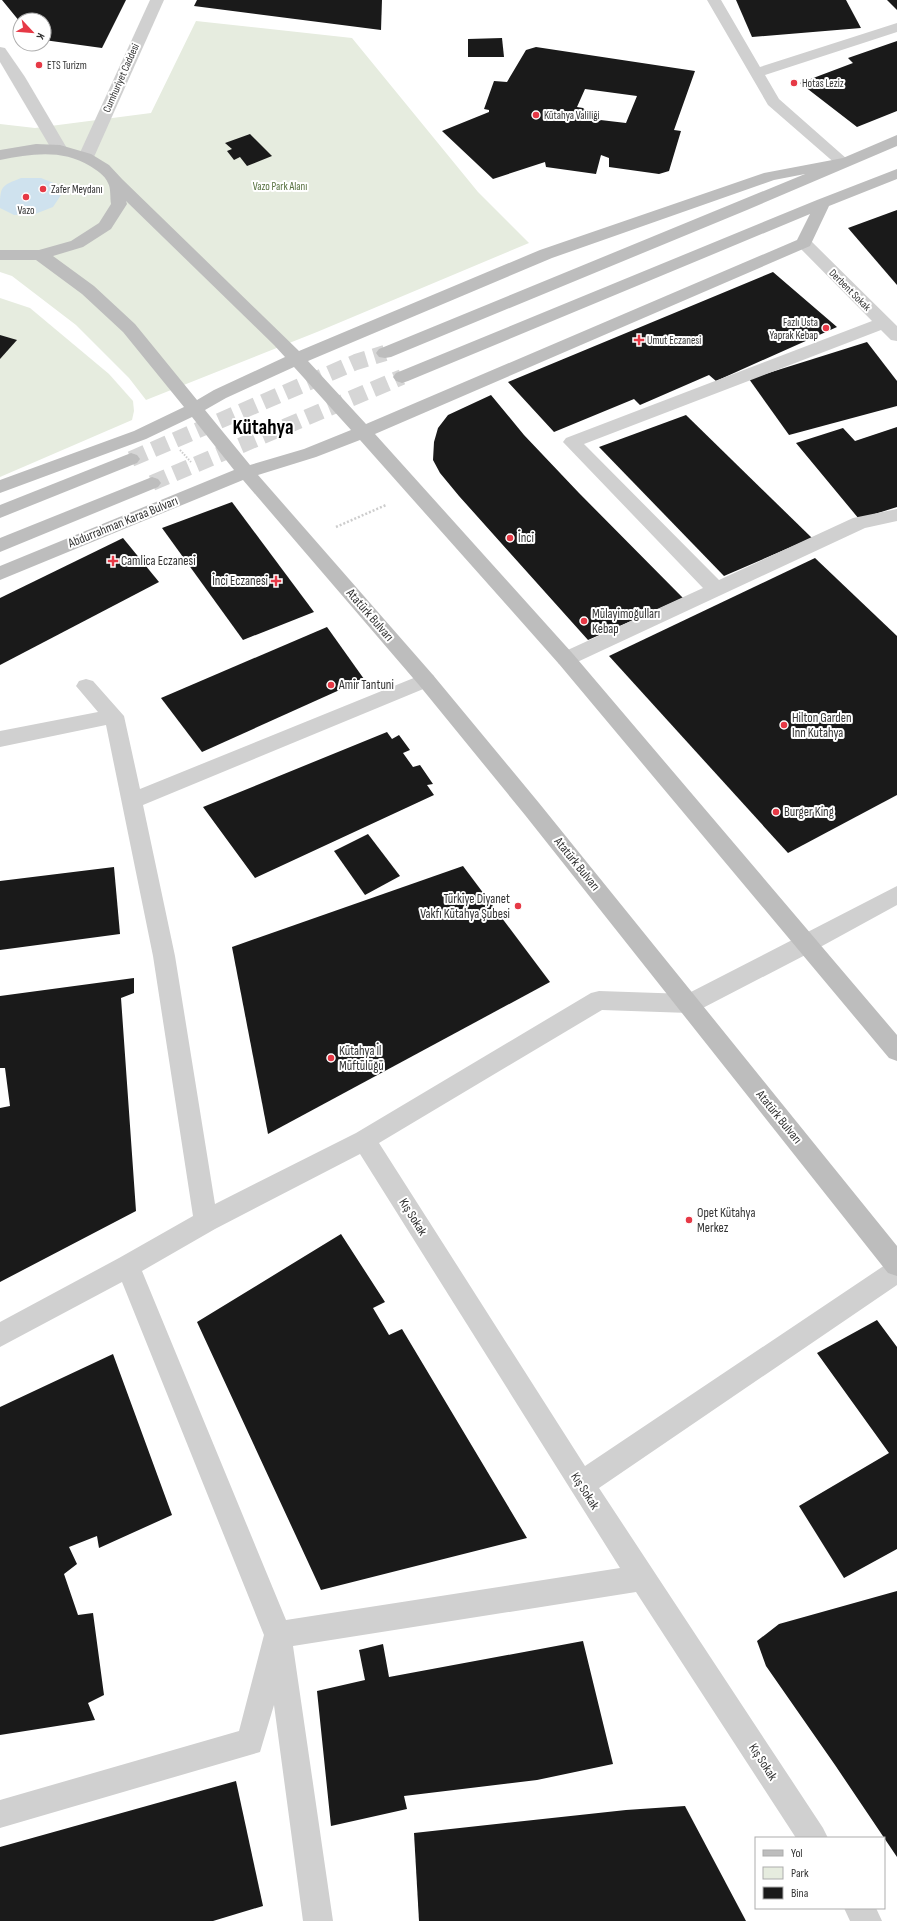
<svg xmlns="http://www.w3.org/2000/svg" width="897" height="1921" font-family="'Sofia Sans Condensed',sans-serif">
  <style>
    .green { fill: #e6ecdf }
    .water { fill: #cfe2ee }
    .building { fill: #1a1a1a; fill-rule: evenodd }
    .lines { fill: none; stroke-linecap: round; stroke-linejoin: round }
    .secondary-tunnel { stroke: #d6d6d6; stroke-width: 16; stroke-dasharray: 16 8; stroke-linecap: butt }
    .path-far1 { stroke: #cdcdcd; stroke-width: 2; stroke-dasharray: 1.5 1.5; stroke-linecap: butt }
    .path { stroke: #cdcdcd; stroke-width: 2.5; stroke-dasharray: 2 2; stroke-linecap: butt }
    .street { fill: #d0d0d0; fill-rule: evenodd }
    .secondary { fill: #bdbdbd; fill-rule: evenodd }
    .poi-dot { fill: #e63946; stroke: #fff; stroke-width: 1.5 }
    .labels { text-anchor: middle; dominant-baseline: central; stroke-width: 4; stroke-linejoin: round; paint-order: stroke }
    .far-poi-label { font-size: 11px; fill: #333; stroke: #fff; text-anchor: start }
    .far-street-label { font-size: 11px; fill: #333; stroke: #fff }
    .far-park-label { font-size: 11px; fill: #56703f; stroke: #fff }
    .street-label { font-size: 13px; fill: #333; stroke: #fff }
    .poi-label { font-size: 13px; fill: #333; stroke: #fff; text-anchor: start }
    .town-label { font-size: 21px; font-weight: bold; fill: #000; stroke: #fff }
  </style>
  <rect width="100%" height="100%" fill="#fff"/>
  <g class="green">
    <polygon points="196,21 352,38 478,192 529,243 317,332 146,400 129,378 76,325 12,276 0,272 0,124 35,128 151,113"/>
    <polygon points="0,298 30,308 109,374 133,401 134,411 132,420 0,477"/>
  </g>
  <path class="water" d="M21,178H41L56,184L61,195L53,207L35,214L14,215L0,208C0,186 1,186 21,178Z"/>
  <g class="building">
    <polygon points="2,0 126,0 102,48 44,40 44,20 20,20 20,22"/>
    <polygon points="197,0 382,0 381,30 194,6"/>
    <polygon points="736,0 846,0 861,28 752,37"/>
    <polygon points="887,0 897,0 897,10"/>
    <polygon points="502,38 504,57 468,57 468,39"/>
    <polygon points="897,41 897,111 857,127 800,83 853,63 848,58"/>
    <path d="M536,47L695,71L674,130L681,131L669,171L659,174L609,167V158L601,155L596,174L546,167L545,162L493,179L442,131L489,112V110L484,109L494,81L507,82L526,50ZM585,89L637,96L626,123L592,119L594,118L583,108L577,107Z"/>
    <polygon points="250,134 272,156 247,166 240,157 234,160 227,151 232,149 225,143"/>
    <polygon points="897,210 897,285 848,228"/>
    <polygon points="773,272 837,327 716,381 709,375 640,405 634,399 554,432 508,382"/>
    <polygon points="0,335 17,340 0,359"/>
    <polygon points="867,342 897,381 897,406 789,435 749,379"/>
    <polygon points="491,395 524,435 579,493 683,598 588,640 459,496 440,473 433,460 434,442 438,428 448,415"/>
    <polygon points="686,415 812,538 724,576 599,447"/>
    <polygon points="897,427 897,507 859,519 796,443 843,428 855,441"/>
    <polygon points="232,502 314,612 243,640 162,528"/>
    <polygon points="123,538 159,582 0,665 0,598"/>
    <polygon points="815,558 897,636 897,795 788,853 609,656"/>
    <polygon points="327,627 364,679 202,752 161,698"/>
    <polygon points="387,732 392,739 399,735 410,750 403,753 413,767 420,765 433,784 427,785 434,795 255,878 203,807"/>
    <polygon points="368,834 400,876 365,895 334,851"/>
    <polygon points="463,866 550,982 268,1134 232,947"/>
    <polygon points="114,867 120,934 0,950 0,881"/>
    <polygon points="134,978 134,993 121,998 136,1211 0,1282 0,1108 10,1106 5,1068 0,1068 0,996"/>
    <polygon points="341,1234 385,1302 373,1308 389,1335 402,1329 527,1538 321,1590 197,1322"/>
    <polygon points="877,1320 897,1347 897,1549 844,1578 799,1506 889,1453 817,1353"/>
    <polygon points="113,1354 172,1515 99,1548 97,1536 69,1547 77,1564 64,1574 78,1615 93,1613 104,1695 88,1703 95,1720 0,1735 0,1407"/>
    <polygon points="897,1591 897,1857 835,1765 766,1666 757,1641 779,1624"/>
    <polygon points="583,1641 613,1764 537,1780 404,1796 407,1809 331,1826 317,1691 365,1680 359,1650 383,1644 389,1677"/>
    <polygon points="236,1781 263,1906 213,1921 0,1921 0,1847"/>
    <polygon points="685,1806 746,1921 419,1921 414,1833 626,1810"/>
  </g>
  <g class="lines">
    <g class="secondary-tunnel">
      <polyline points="131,459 356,362 385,353"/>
      <polyline points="152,483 402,377"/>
    </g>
    <polyline class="path-far1" points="180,450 191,462"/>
    <polyline class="path" points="336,527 386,505"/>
    <g class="street">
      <polygon points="150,0 164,0 94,157 91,160 86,162 81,160 78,157"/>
      <polygon points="707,0 721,0 760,67 897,23 897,32 765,75 779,99 847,159 850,162 847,165 842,167 837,165 768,105"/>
      <polygon points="0,47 5,48 25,77 68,150 65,153 60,155 55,153 52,150 0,62"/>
      <polygon points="804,238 810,240 897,326 897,341 891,340 881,330 584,444 719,580 853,518 897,509 897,521 865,528 573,664 566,666 559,664 556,659 559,654 703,588 563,442 566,438 872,321 798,246 796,243 798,240"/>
      <path d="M426,673L433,675L436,680L433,685L143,805L175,956L215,1204L356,1133L591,993L599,991L687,994L897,886V905L813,951L697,1011L689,1013L602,1010L379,1143L585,1466L888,1263L897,1260V1285L599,1488L823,1828L828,1838H796L636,1592L293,1646L333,1921H303L274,1705L260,1752L0,1828V1800L239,1731L264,1635L122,1282L0,1347V1322L119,1258L193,1216L153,956L106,725L0,747V731L98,712L76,686L79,681L86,679L93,681L124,716L140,789ZM360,1154L620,1568L286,1620L142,1271L215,1229Z"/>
      <polygon points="844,1908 876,1908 882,1921 850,1921"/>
    </g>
    <g class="secondary">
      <path d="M897,135V146L747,210L391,357L385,358L379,357L376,353L379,349L805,174L774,180L552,258L308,361L366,424L797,240L810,214L408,381L402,383L396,381L393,377L396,373L817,200L897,169V179L829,206L810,246L375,434L573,654L897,1035V1061L889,1058L559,664L360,440L316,457L258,475L433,675L539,803L897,1246V1276L888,1273L525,815L419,685L243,480L0,580V566L234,470L192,417L146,439L0,493V480L134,431L184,407L123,332L82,294L36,260H0V250H39L71,241L99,223L111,204C110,198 111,188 108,183C105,175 96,170 90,166C62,149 31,154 0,160V150L36,144L60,145L91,154L109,165L122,179L299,351L540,250L764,173L843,158ZM126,201L274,345L285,357L214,390L197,400L135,324L94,286L53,256L83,247L111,229L127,204ZM294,367L351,430L304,449L250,465L205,410L226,398Z"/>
      <polygon points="131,453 137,455 140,459 137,463 0,518 0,505"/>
      <polygon points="152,477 158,479 161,483 158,487 0,552 0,538"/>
    </g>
  </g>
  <g class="poi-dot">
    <circle cx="39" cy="65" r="4"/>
    <circle cx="794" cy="83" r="4"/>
    <circle cx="536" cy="115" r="4"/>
    <circle cx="43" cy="189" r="4"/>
    <circle cx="26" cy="197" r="4"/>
    <circle cx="826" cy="328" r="4"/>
    <path d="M637 334h4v4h4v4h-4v4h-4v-4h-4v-4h4z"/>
    <circle cx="510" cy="538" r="4"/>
    <path d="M111 555h4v4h4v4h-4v4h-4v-4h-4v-4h4z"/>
    <path d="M274 575h4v4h4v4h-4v4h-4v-4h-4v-4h4z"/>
    <circle cx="584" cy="621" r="4"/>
    <circle cx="331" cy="685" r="4"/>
    <circle cx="784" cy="725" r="4"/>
    <circle cx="776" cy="812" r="4"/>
    <circle cx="518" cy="906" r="4"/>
    <circle cx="331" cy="1058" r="4"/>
    <circle cx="689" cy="1220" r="4"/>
  </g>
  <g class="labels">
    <g class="far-poi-label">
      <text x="47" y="65">ETS Turizm</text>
      <text x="802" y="83">Hotas Leziz</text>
      <text x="544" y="115">Kütahya Valiliği</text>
      <text x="51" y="189">Zafer Meydanı</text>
      <text x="26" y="210" text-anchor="middle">Vazo</text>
      <text x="818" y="322" text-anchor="end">Fazlı Usta<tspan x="818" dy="13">Yaprak Kebap</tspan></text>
      <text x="647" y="340">Umut Eczanesi</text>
    </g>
    <g class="far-street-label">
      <text transform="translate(121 78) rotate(-66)">Cumhuriyet Caddesi</text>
      <text transform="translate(850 290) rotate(45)">Derbent Sokak</text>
    </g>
    <g class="far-park-label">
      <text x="280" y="186">Vazo Park Alanı</text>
    </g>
    <g class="street-label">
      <text transform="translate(123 522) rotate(-22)">Abdurrahman Karaa Bulvarı</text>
      <text transform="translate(370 615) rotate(49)">Atatürk Bulvarı</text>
      <text transform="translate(577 864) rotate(51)">Atatürk Bulvarı</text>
      <text transform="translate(779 1117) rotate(51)">Atatürk Bulvarı</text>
      <text transform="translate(413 1217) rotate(58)">Kış Sokak</text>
      <text transform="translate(585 1491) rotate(57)">Kış Sokak</text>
      <text transform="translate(763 1762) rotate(57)">Kış Sokak</text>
    </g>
    <g class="poi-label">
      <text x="518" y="538">İnci</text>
      <text x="121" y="561">Camlica Eczanesi</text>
      <text x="268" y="581" text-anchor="end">İnci Eczanesi</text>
      <text x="592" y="614">Mülayimoğulları<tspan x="592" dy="15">Kebap</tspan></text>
      <text x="339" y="685">Amir Tantuni</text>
      <text x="792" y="718">Hilton Garden<tspan x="792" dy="15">Inn Kutahya</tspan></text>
      <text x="784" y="812">Burger King</text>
      <text x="510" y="899" text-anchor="end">Türkiye Diyanet<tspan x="510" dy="15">Vakfı Kütahya Şubesi</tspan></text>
      <text x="339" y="1051">Kütahya İl<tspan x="339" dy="15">Müftülüğü</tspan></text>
      <text x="697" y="1213">Opet Kütahya<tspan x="697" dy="15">Merkez</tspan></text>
    </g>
    <g class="town-label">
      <text x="263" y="427">Kütahya</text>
    </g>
  </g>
  <rect x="755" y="1837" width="130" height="72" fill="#ffffff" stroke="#adadad"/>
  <rect x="763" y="1850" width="20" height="6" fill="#bdbdbd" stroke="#adadad"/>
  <text x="791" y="1857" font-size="12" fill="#333333">Yol</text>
  <rect x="763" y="1867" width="20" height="12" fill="#e6ecdf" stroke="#adadad"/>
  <text x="791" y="1877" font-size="12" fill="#333333">Park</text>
  <rect x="763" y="1887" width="20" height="12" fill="#1a1a1a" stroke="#adadad"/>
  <text x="791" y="1897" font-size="12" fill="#333333">Bina</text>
  <g transform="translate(32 32) rotate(116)"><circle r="19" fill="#ffffff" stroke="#adadad"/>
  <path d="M0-3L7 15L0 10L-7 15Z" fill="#e63946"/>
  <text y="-6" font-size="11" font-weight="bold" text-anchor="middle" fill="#333333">K</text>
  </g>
</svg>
